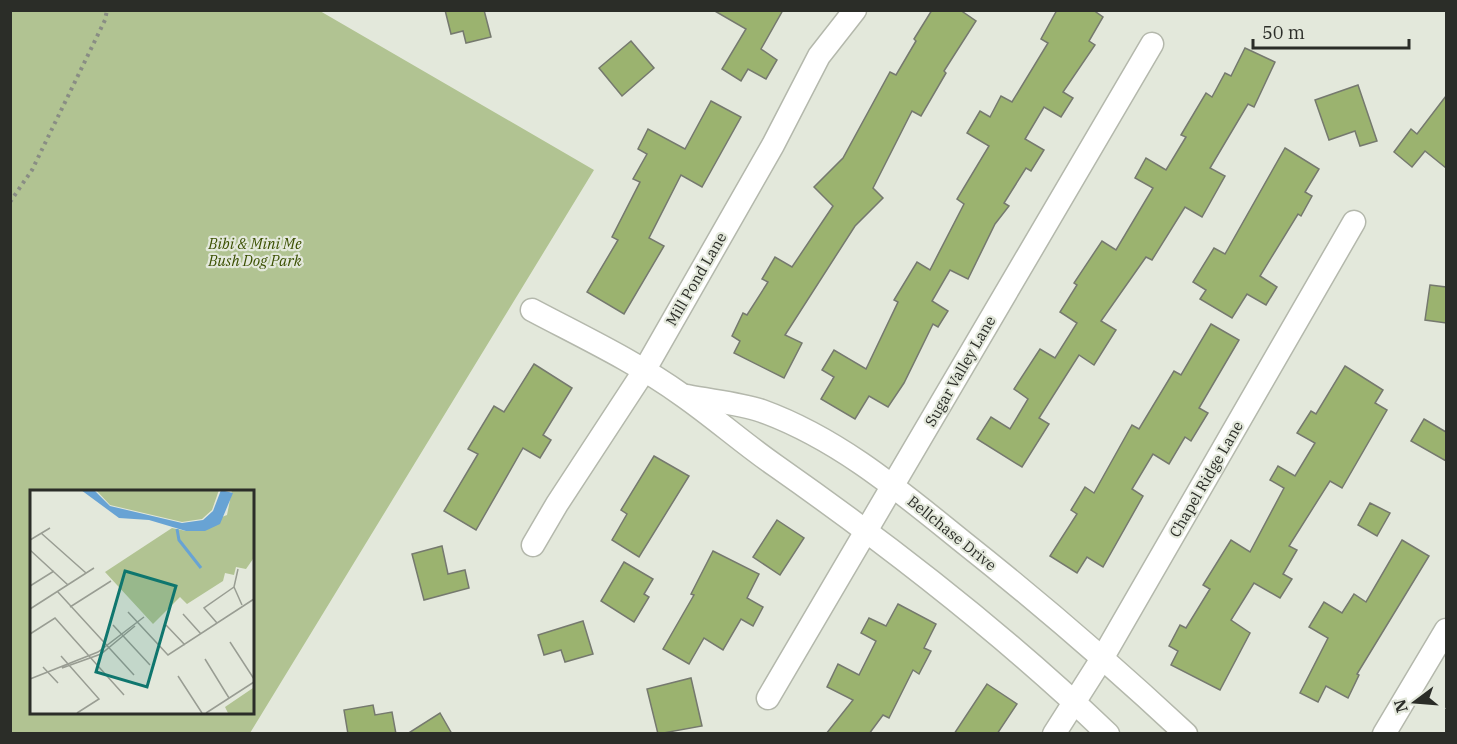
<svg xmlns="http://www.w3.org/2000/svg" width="1457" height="744" font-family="'IBM Plex Serif',serif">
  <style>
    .green { fill: #b1c392; fill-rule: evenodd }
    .building { fill: #9bb36f; stroke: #75796e; stroke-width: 1.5 }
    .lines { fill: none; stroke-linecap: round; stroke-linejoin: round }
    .minor-casing { stroke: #b4b8ac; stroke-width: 25 }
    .path { stroke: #898d84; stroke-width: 4; stroke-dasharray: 3 4.5; stroke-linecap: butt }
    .minor { stroke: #fff; stroke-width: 22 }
    .labels { text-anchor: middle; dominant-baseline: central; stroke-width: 4.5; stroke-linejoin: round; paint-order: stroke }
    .park-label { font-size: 15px; font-style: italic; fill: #3a4f00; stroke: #e3e8db }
    .street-label { font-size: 15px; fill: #2b2d28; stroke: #e3e8db }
    .inset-river { fill: none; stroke: #68a3d4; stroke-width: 3 }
    .inset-road { fill: none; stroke: #999d93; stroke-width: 1.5 }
    .view { fill: #0f766e; fill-opacity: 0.15; stroke: #0f766e; stroke-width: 3 }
    .inset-edge { fill: none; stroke: #2b2d28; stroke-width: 3 }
  </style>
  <rect width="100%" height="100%" fill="#e3e8db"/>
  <path class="green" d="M10,11H320L594,170L250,733H11ZM32,492H252V712H32Z"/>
  <g class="building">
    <polygon points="445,10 484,10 491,37 466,43 463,31 451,34"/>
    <polygon points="713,10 783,10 761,49 777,60 766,79 748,69 741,81 722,69 746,29"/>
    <polygon points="932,10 960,10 976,21 944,71 946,73 921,116 912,111 873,188 883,198 855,226 785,335 802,343 784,378 734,353 740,341 732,336 743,313 747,315 768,282 762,279 775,257 792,267 833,206 814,187 843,158 890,72 896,75 916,41 914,39"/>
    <polygon points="1057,10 1093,10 1103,17 1089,41 1095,45 1063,92 1073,98 1061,117 1044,107 1025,139 1044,150 1031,171 1026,168 1004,203 1009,206 995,224 968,279 950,270 932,301 948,311 938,327 933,324 904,383 888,407 869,396 855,419 821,399 834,377 822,370 834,350 866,369 898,302 894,300 917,262 930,270 964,204 957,199 989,146 967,133 980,111 990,117 1001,96 1012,102 1048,43 1041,39"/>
    <polygon points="631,41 654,68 622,96 599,68"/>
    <polygon points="1245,48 1275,62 1254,107 1248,104 1210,168 1225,176 1202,217 1185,207 1152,260 1146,257 1101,321 1116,330 1094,365 1079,355 1039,418 1049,424 1022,467 977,439 991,417 1010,429 1028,399 1014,389 1040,349 1055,358 1077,323 1060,312 1077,285 1074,283 1102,241 1116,250 1153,188 1135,178 1146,158 1166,170 1186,137 1181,135 1206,93 1212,97 1225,73 1231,76"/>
    <polygon points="1358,85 1377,141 1360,146 1355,131 1329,140 1315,100"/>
    <polygon points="1446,96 1446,168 1425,151 1412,167 1394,152 1411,129 1417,134"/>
    <polygon points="711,101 741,117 702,187 681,175 649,238 664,246 624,314 587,292 618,240 612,237 640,182 633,179 647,154 638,149 648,129 685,149"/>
    <polygon points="1285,148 1319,169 1305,192 1312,196 1301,216 1298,214 1260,276 1277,287 1266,305 1247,294 1232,318 1200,299 1206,290 1193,282 1214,248 1225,254"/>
    <polygon points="1430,285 1446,287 1446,323 1425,320"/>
    <polygon points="1211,324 1239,340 1199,408 1208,413 1191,441 1185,437 1169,464 1153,454 1132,489 1143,496 1103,567 1087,557 1077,573 1050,556 1077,514 1071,510 1085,487 1094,493 1132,425 1139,429 1174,371 1181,375"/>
    <polygon points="534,364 572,388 543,435 551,440 540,458 523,448 476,530 444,511 478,454 468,449 494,406 504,412"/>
    <polygon points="1345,366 1383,390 1375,403 1387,410 1342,488 1330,481 1289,546 1297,550 1283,574 1292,579 1280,598 1254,583 1231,620 1250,633 1220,690 1171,665 1178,651 1169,646 1180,625 1186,628 1210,589 1203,585 1231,540 1250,552 1284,488 1270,480 1278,466 1295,476 1315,443 1297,433 1311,411 1316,414"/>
    <polygon points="1424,419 1446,432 1446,461 1411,441"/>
    <polygon points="654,456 689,476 639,557 612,540 627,514 621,510"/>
    <polygon points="1370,503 1390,513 1377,536 1358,525"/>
    <polygon points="777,520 804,538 780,575 753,557"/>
    <polygon points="1402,540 1429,556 1357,674 1359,675 1348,698 1326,686 1318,702 1300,693 1328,638 1309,627 1324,602 1342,613 1354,594 1366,602"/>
    <polygon points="442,546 448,574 465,570 469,588 424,600 412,554"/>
    <polygon points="713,551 759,574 747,598 763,607 753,626 741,619 723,650 704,638 689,664 663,649 694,595 691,594"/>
    <polygon points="624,562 653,579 644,594 649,597 634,622 601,601"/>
    <polygon points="898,604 936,624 924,648 931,651 919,674 913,670 889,718 883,715 869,734 826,734 853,700 827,687 838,664 859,675 876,641 861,633 869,618 886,626"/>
    <polygon points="583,621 593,654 565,662 561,650 544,655 538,635"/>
    <polygon points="691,678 702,726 658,734 647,689"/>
    <polygon points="987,684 1017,704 997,734 954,734"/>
    <polygon points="373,705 375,715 392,712 396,734 348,734 344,710"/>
    <polygon points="440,713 452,734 407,734"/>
  </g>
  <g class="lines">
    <defs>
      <g id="minor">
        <path d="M532,310C583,337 636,362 682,395C715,418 744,444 776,466C893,548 1005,635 1108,734"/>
        <path d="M687,396C711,401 739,403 762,411C839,439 901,492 963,542C1040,603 1114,667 1186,734"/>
        <polyline points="533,545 557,504 644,371 773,145 819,56 855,10"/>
        <polyline points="768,698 1152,44"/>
        <polyline points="1054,734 1103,657 1354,222"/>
        <polyline points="1384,734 1446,630"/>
      </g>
    </defs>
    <use href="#minor" class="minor-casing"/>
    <polyline class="path" points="10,202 32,170 105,20 107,10"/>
    <use href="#minor" class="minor"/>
  </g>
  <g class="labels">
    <g class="park-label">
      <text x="255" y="243">Bibi &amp; Mini Me<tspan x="255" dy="17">Bush Dog Park</tspan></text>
    </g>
    <g class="street-label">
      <text transform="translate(696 279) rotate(-60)">Mill Pond Lane</text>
      <text transform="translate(960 371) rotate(-60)">Sugar Valley Lane</text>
      <text transform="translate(1206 479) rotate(-60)">Chapel Ridge Lane</text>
      <text transform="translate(952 533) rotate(39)">Bellchase Drive</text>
    </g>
  </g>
  <g transform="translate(30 490)">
    <rect width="224" height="224" fill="#e3e8db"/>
    <path d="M66,0H189L182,20L172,29L152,32L80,15ZM202,0H223V69L216,79L206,77L204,85L195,83L193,91L157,114L150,107L123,134L75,82L142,38L156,41L197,25ZM223,198V223H198L195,217Z" fill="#b1c392"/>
    <path d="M51,0H64L80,16L152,33L173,30L183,21L191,0L203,3L190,34L175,41H156L119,30L89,28Z" fill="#68a3d4"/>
    <path class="inset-river" d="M147,39L149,50L171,78"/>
    <path class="inset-road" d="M11,43L56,83M0,50L20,38M0,60L38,95M208,79L204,97L212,115M0,96L24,81M27,101L104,185M40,117L81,91M0,119L64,78M98,122L138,165L224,109M153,124L171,144M187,133L174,118L204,97M83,135L120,175M136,135L155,155M0,144L25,128L94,205M200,152L224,189M31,166L69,209L47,223M175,169L199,208M13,177L28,193M32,178L71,164L105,136M148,186L172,223M0,189L68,162L114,127M176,223L224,192"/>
    <path class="view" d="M95,81L146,96L117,197L66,182Z"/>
    <rect width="224" height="224" class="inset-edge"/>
  </g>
  <rect width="1457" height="744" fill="none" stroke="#2b2d28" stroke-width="24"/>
  <g transform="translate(1415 702) rotate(254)" stroke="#e3e8db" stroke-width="4.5" paint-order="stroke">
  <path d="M0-4.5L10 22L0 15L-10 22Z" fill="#2b2d28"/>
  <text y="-9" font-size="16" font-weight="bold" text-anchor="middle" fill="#2b2d28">N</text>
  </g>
  <path d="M1253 39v9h156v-9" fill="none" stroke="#2b2d28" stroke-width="3"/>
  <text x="1262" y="39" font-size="18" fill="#2b2d28" stroke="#e3e8db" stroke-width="4.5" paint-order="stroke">50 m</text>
</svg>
